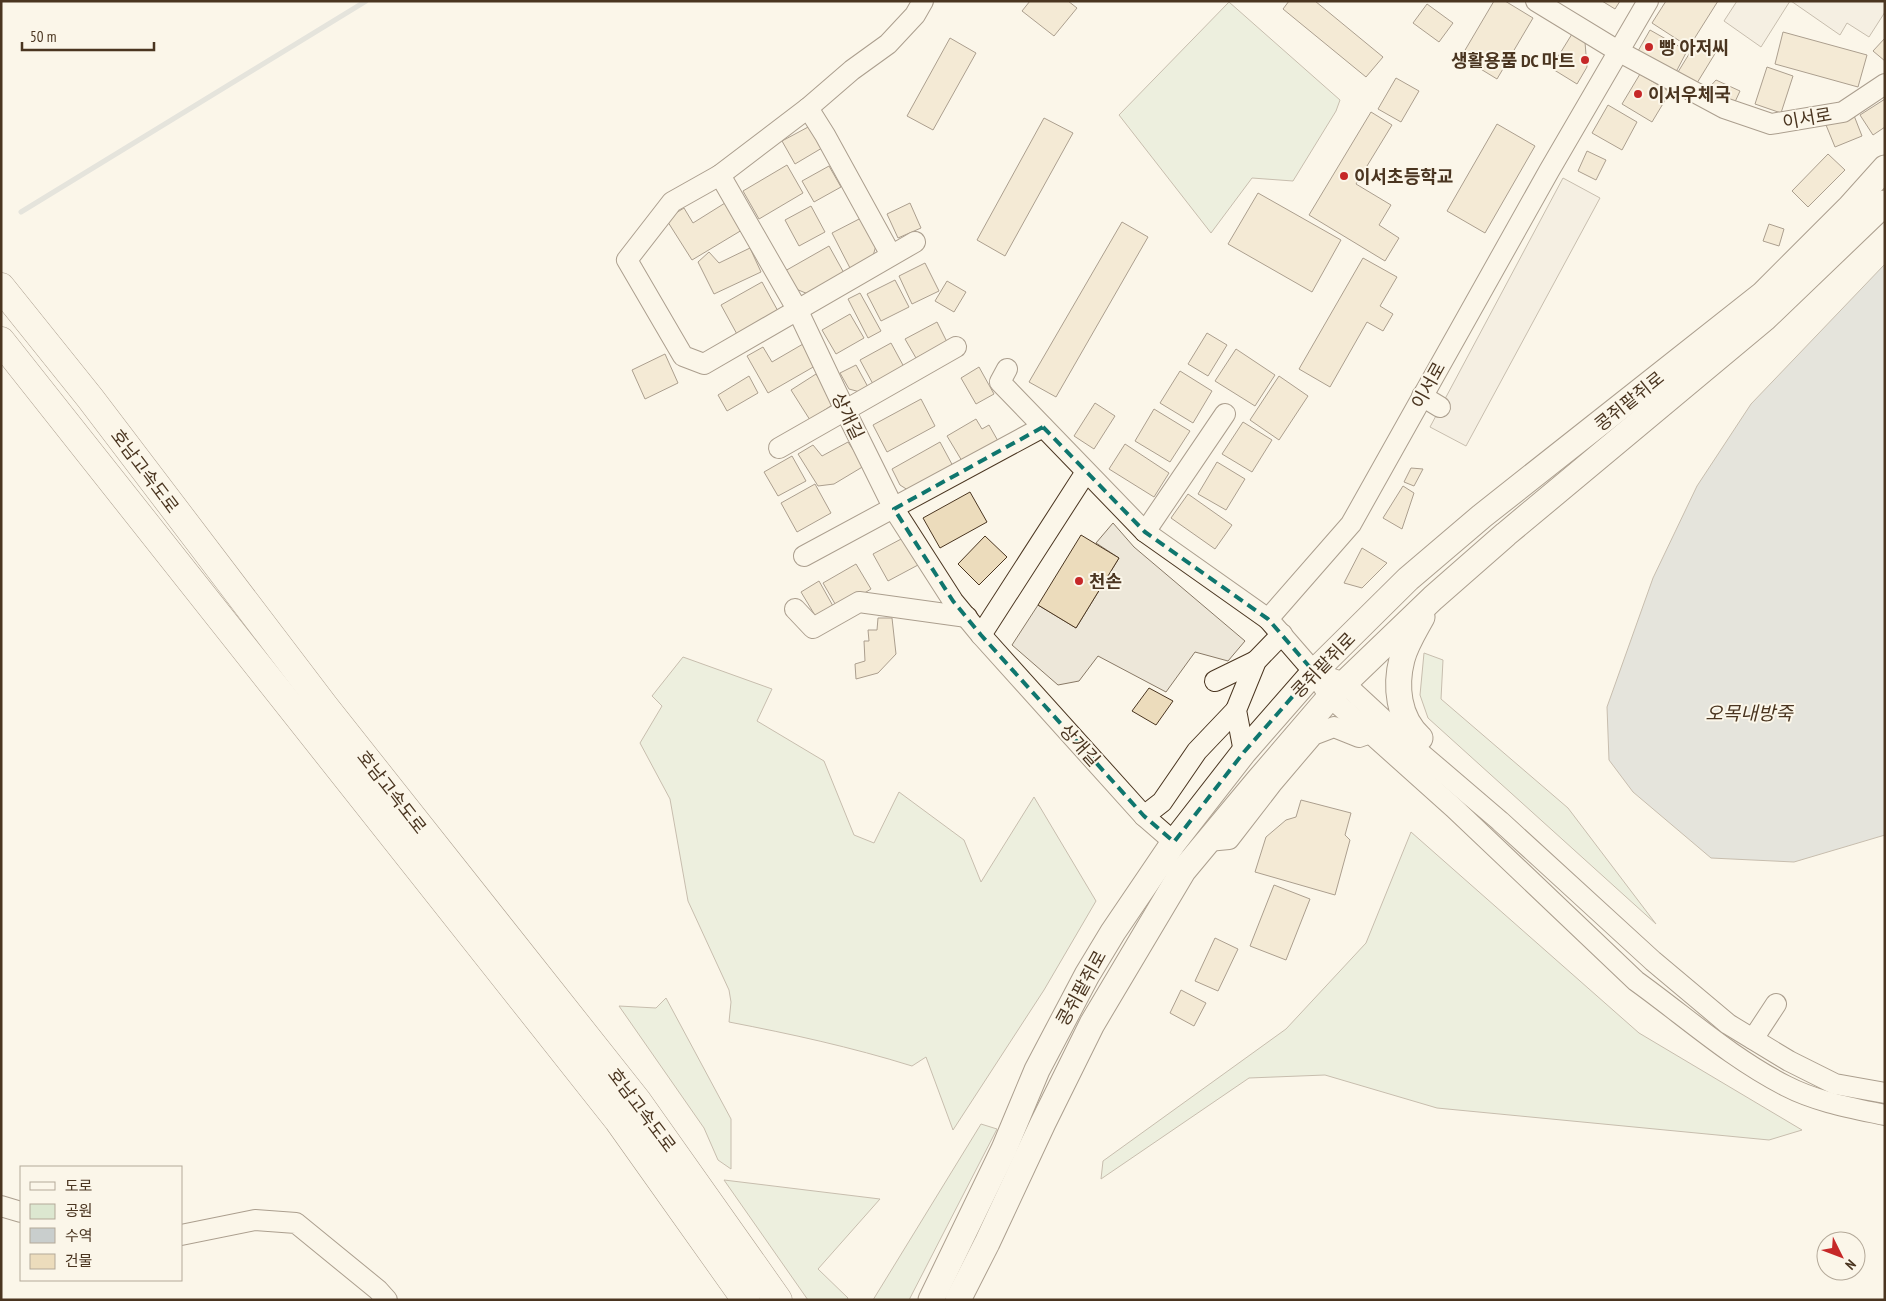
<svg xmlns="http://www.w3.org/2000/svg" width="1886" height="1301" font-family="'PT Sans Narrow','Noto Sans KR',sans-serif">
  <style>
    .green { fill: #dce7d0; stroke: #887966 }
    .parking { fill: #ede7d9; stroke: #887966 }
    .water { fill: #c9cecd; stroke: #887966 }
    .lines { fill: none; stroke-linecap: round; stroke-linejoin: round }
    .stream { stroke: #c9cecd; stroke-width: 5 }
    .building { fill: #ecdcbc; stroke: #4a3520 }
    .minor-casing { stroke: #4a3520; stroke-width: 22 }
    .major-casing { stroke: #4a3520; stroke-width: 27 }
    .highway-casing { stroke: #4a3520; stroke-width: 29 }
    .minor { stroke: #fbf6e9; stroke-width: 20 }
    .major { stroke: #fbf6e9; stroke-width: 25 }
    .highway { stroke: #fbf6e9; stroke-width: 28 }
    .marked { fill: none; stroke: #0f766e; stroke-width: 4; stroke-dasharray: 10 6; stroke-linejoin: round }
    .poi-dot { fill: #c62828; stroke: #fbf6e9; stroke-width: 2 }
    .labels { text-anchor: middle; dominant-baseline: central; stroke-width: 4; stroke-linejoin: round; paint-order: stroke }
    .poi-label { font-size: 18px; font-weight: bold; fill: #4a3520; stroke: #fbf6e9; text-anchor: start }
    .street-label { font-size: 18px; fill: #4a3520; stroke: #fbf6e9 }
    .water-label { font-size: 19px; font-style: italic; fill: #4a3520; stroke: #fbf6e9 }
  </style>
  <rect width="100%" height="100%" fill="#fbf6e9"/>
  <g class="green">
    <polygon points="1229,2 1340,100 1336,111 1293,181 1252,178 1211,233 1119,115"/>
    <polygon points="1424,653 1443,660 1441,699 1568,808 1656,924 1428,718 1420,695"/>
    <path d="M683,657L772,689L757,721L824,761L854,835L874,843L899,792L964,840L981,882L1034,797L1096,901L1044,990L953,1130L926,1057L912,1066C851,1047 791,1034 729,1022L731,1002L729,990L688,901L670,799L640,743L662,706L652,696Z"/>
    <polygon points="1411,832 1639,1033 1802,1130 1769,1140 1437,1108 1325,1075 1249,1078 1101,1179 1103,1161 1286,1029 1366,943"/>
    <polygon points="666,998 731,1119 731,1169 718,1160 704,1128 619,1006 656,1008"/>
    <polygon points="981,1124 997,1129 909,1300 873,1300"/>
    <polygon points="724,1180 880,1199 818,1269 848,1298 847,1300 808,1300"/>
  </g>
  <g class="parking">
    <polygon points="1737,1 1790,1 1761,47 1724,21"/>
    <polygon points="1791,1 1885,1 1885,12 1869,37 1847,23 1840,35"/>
    <polygon points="1563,178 1600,198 1466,446 1430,427"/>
    <polygon points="1113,523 1134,547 1245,641 1228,661 1195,652 1166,692 1098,656 1079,681 1058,685 1012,645 1038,605 1076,628 1119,558 1096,543"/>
  </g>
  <polygon class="water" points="1885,264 1885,835 1794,862 1711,858 1633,792 1609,760 1607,707 1653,578 1697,486 1751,404"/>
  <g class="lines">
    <polyline class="stream" points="21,212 366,1"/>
  </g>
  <g class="building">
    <polygon points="1030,1 1068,1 1077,8 1054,36 1022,11"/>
    <polygon points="1289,1 1315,1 1383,57 1366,77 1283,9"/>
    <polygon points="1494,1 1505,1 1533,18 1497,79 1461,57"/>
    <polygon points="1602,1 1620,1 1615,9"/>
    <polygon points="1666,1 1718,1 1689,47 1652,23"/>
    <polygon points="1427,4 1453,23 1439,42 1413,23"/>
    <polygon points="1650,30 1687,51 1676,72 1638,51"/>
    <polygon points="1783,32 1867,55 1858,87 1775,64"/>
    <polygon points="1572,34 1585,42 1587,67 1577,84 1551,68"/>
    <polygon points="950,38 976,53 933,130 907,116"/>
    <polygon points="1885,38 1885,61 1873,51"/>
    <polygon points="1697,41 1716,52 1697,83 1678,72"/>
    <polygon points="1767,67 1793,76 1781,113 1755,104"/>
    <polygon points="1640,74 1670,92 1652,122 1622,104"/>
    <polygon points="1396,78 1419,91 1401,122 1378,109"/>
    <polygon points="1716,80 1740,91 1734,104 1706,91"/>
    <polygon points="1885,99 1885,127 1873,135 1860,115"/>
    <polygon points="1608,105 1637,122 1622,150 1592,133"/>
    <polygon points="1371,112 1392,125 1356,184 1391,205 1379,225 1399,238 1385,261 1309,215"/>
    <polygon points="1853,113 1862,136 1835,147 1826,125"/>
    <polygon points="1044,118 1073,133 1005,256 977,240"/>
    <polygon points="1497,124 1535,146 1485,233 1447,211"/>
    <polygon points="810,126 822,148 795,164 782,141"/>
    <polygon points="1587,151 1606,160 1596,180 1578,171"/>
    <polygon points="1828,154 1845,170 1808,207 1792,191"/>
    <polygon points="787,165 803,193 759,219 743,191"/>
    <polygon points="829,166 841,187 814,202 802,181"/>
    <polygon points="1258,193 1341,240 1312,292 1228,244"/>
    <polygon points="725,203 742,230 692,260 666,219 684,208 693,223"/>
    <polygon points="910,203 921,228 898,238 887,214"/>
    <polygon points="811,206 825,232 799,246 785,220"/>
    <polygon points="863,217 877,242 873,256 850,268 832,233"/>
    <polygon points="1122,222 1148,237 1056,397 1029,382"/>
    <polygon points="1769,224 1784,229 1779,246 1763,241"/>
    <polygon points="829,246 844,273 808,294 796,289 785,271"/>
    <polygon points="750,248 761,272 714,294 698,262 709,252 719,263"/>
    <polygon points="1363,258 1397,277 1380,306 1393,314 1383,331 1367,322 1330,387 1299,369"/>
    <polygon points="925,263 939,291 912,304 899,276"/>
    <polygon points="895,280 909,307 881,321 867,294"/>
    <polygon points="947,281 966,292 954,312 935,301"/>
    <polygon points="762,282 779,313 738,336 721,305"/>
    <polygon points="860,293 881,331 868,338 848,299"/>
    <polygon points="850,314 864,338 836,354 822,330"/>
    <polygon points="937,322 947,342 916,358 905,339"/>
    <polygon points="1207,333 1227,345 1208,376 1188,364"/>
    <polygon points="891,343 904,367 873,384 860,360"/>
    <polygon points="803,344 815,366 768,393 747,356 763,347 772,362"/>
    <polygon points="1236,349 1275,375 1255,406 1215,381"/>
    <polygon points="665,354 678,383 645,399 632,370"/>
    <polygon points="856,365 868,387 860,392 849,389 840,373"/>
    <polygon points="979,367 994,394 976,404 961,378"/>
    <polygon points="1180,371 1212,391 1193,423 1160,403"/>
    <polygon points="816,374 835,403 810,420 791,390"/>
    <polygon points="749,376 758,393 727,411 718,395"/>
    <polygon points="1279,376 1308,396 1279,440 1250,420"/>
    <polygon points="921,399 935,426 887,452 873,425"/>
    <polygon points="1095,403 1115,416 1094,449 1074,436"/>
    <polygon points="1154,409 1190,431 1170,462 1135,441"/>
    <polygon points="976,419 982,429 989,425 998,441 962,461 947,436"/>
    <polygon points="1243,422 1272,440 1252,472 1222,454"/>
    <polygon points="848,442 864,466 834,484 818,486 798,454 813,445 822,456"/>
    <polygon points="940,442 954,468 911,492 900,485 892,469"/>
    <polygon points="1125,444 1169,473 1154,497 1109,469"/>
    <polygon points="792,456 806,481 778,496 764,472"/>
    <polygon points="1217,462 1245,479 1226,510 1198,494"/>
    <polygon points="1411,468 1423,469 1414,486 1404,482"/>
    <polygon points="815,484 831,513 797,532 781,503"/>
    <polygon points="1403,486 1414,493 1402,529 1383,518"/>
    <polygon points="970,492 987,522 940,548 923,518"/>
    <polygon points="1188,494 1232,525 1215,549 1171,518"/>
    <polygon points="1081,535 1119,558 1076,628 1038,605"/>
    <polygon points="985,536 1007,557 979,585 958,564"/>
    <polygon points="903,538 918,565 888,581 873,554"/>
    <polygon points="1362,548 1387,563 1362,588 1344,583"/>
    <polygon points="856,564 871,589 838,609 823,583"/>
    <polygon points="819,581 833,606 816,617 801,592"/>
    <polygon points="878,618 892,618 896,654 878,673 856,679 855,664 865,661 864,641 869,641 868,630 877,630"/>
    <polygon points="1149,688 1173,701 1156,725 1132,711"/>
    <polygon points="1301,800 1351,813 1345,835 1350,840 1335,895 1255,872 1266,837 1286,820 1296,817"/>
    <polygon points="1274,885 1310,899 1286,960 1250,946"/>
    <polygon points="1215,938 1238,949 1218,991 1195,981"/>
    <polygon points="1181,990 1206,1003 1194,1026 1170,1013"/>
  </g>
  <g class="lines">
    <defs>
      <g id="minor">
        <polyline points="1536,1 1618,51 1724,108 1771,124 1843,112 1885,84"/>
        <path d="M1648,1L1549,171L1351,524L1268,619L1314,672L1330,697L1454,808L1636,981C1686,1017 1731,1058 1786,1086C1817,1102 1852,1108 1885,1115"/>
        <polyline points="808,108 825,135 891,255"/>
        <polyline points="720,175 797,309 845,410 894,509 953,601 981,635 1144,816 1174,842"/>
        <polyline points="915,242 704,364 683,356 627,260 672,202 720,175 808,108 852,70 888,44 915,15 923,1"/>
        <polyline points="1007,369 1000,382 1145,532 1268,619"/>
        <polyline points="1422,396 1440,407"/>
        <polyline points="779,448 956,347"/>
        <polyline points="1145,532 1225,414"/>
        <polyline points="804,556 1043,427"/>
        <polyline points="795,609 813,628 859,602 967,617"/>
        <polyline points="981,635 1086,472"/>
        <polyline points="1330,678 1344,683 1411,745 1500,821 1653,961 1728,1024 1789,1061 1835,1084 1885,1093"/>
        <polyline points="1215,681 1256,661"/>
        <polyline points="1244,752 1236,710 1256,661 1282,634"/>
        <polyline points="1144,816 1162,802 1197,751 1236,710"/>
        <polyline points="1208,841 1229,839 1273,782 1313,735 1334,727 1359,737 1370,733"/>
        <polyline points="1753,1039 1776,1004"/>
        <polyline points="1,1206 21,1212"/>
        <polyline points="181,1235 255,1220 296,1223 378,1290 387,1300"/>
      </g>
      <g id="major">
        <path d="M1411,745L1420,738C1398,718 1395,686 1402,659C1406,644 1415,630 1422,617"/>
        <polyline points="931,1300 1004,1149 1037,1070 1087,975 1113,932 1174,842 1244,752 1314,672 1408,579 1482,516 1763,294 1850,207 1885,168"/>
        <polyline points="958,1300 987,1243 1043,1123 1092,1024 1183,871 1258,781 1330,697 1433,598 1506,534 1764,319 1885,203"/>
      </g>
      <g id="highway">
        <polyline points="1,287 90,398 325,707 638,1102 778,1300"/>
        <polyline points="1,341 618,1120 746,1300"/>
      </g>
    </defs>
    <use href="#minor" class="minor-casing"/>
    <use href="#major" class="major-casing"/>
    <use href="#highway" class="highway-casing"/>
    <use href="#minor" class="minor"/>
    <use href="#major" class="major"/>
    <use href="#highway" class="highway"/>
  </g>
  <path d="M0 0H1886V1301H0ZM1043,427L1145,532L1268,619L1314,672L1244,752L1174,842L1144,816L981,635L953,601L894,509Z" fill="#fbf6e9" fill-opacity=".55" fill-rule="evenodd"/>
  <path class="marked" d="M1043,427L1145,532L1268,619L1314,672L1244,752L1174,842L1144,816L981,635L953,601L894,509Z"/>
  <g class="poi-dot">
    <circle cx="1649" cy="47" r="5"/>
    <circle cx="1585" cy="60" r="5"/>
    <circle cx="1638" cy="94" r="5"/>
    <circle cx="1344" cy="176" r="5"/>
    <circle cx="1079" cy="581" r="5"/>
  </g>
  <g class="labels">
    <g class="poi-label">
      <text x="1659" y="47">빵 아저씨</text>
      <text x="1575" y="60" text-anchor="end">생활용품 DC 마트</text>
      <text x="1648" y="94">이서우체국</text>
      <text x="1354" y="176">이서초등학교</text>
      <text x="1089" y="581">천손</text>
    </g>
    <g class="street-label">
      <text transform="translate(1807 118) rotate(-10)">이서로</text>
      <text transform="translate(1428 385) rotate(-61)">이서로</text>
      <text transform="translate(1629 401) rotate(-39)">콩쥐팥쥐로</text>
      <text transform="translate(848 416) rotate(64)">상개길</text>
      <text transform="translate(145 471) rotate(53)">호남고속도로</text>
      <text transform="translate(1323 665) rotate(-46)">콩쥐팥쥐로</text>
      <text transform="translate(1080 745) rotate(48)">상개길</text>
      <text transform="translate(392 792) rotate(52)">호남고속도로</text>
      <text transform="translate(1081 988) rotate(-61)">콩쥐팥쥐로</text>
      <text transform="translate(642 1110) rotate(53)">호남고속도로</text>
    </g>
    <g class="water-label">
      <text x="1749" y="713">오목내방죽</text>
    </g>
  </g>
  <rect width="1886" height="1301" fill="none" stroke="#4a3520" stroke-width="5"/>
  <rect x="20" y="1166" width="162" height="115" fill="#fbf6e9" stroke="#b4a999"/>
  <rect x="30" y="1182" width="25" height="8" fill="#fbf6e9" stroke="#b4a999"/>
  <text x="65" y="1191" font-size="15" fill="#4a3520">도로</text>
  <rect x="30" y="1204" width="25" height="15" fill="#dce7d0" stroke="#b4a999"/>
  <text x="65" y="1216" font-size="15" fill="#4a3520">공원</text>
  <rect x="30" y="1228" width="25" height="15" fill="#c9cecd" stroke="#b4a999"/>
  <text x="65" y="1241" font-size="15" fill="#4a3520">수역</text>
  <rect x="30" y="1254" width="25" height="15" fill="#ecdcbc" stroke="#b4a999"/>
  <text x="65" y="1266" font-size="15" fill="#4a3520">건물</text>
  <g transform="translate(1841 1256) rotate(132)"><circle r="24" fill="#fbf6e9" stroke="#b4a999"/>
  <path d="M0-4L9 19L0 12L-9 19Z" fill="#c62828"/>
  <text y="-8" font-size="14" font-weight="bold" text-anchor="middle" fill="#4a3520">N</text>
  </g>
  <path d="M22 42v8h132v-8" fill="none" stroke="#4a3520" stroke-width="2.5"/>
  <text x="30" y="42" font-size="15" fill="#4a3520" stroke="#fbf6e9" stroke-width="4" paint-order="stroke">50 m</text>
</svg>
